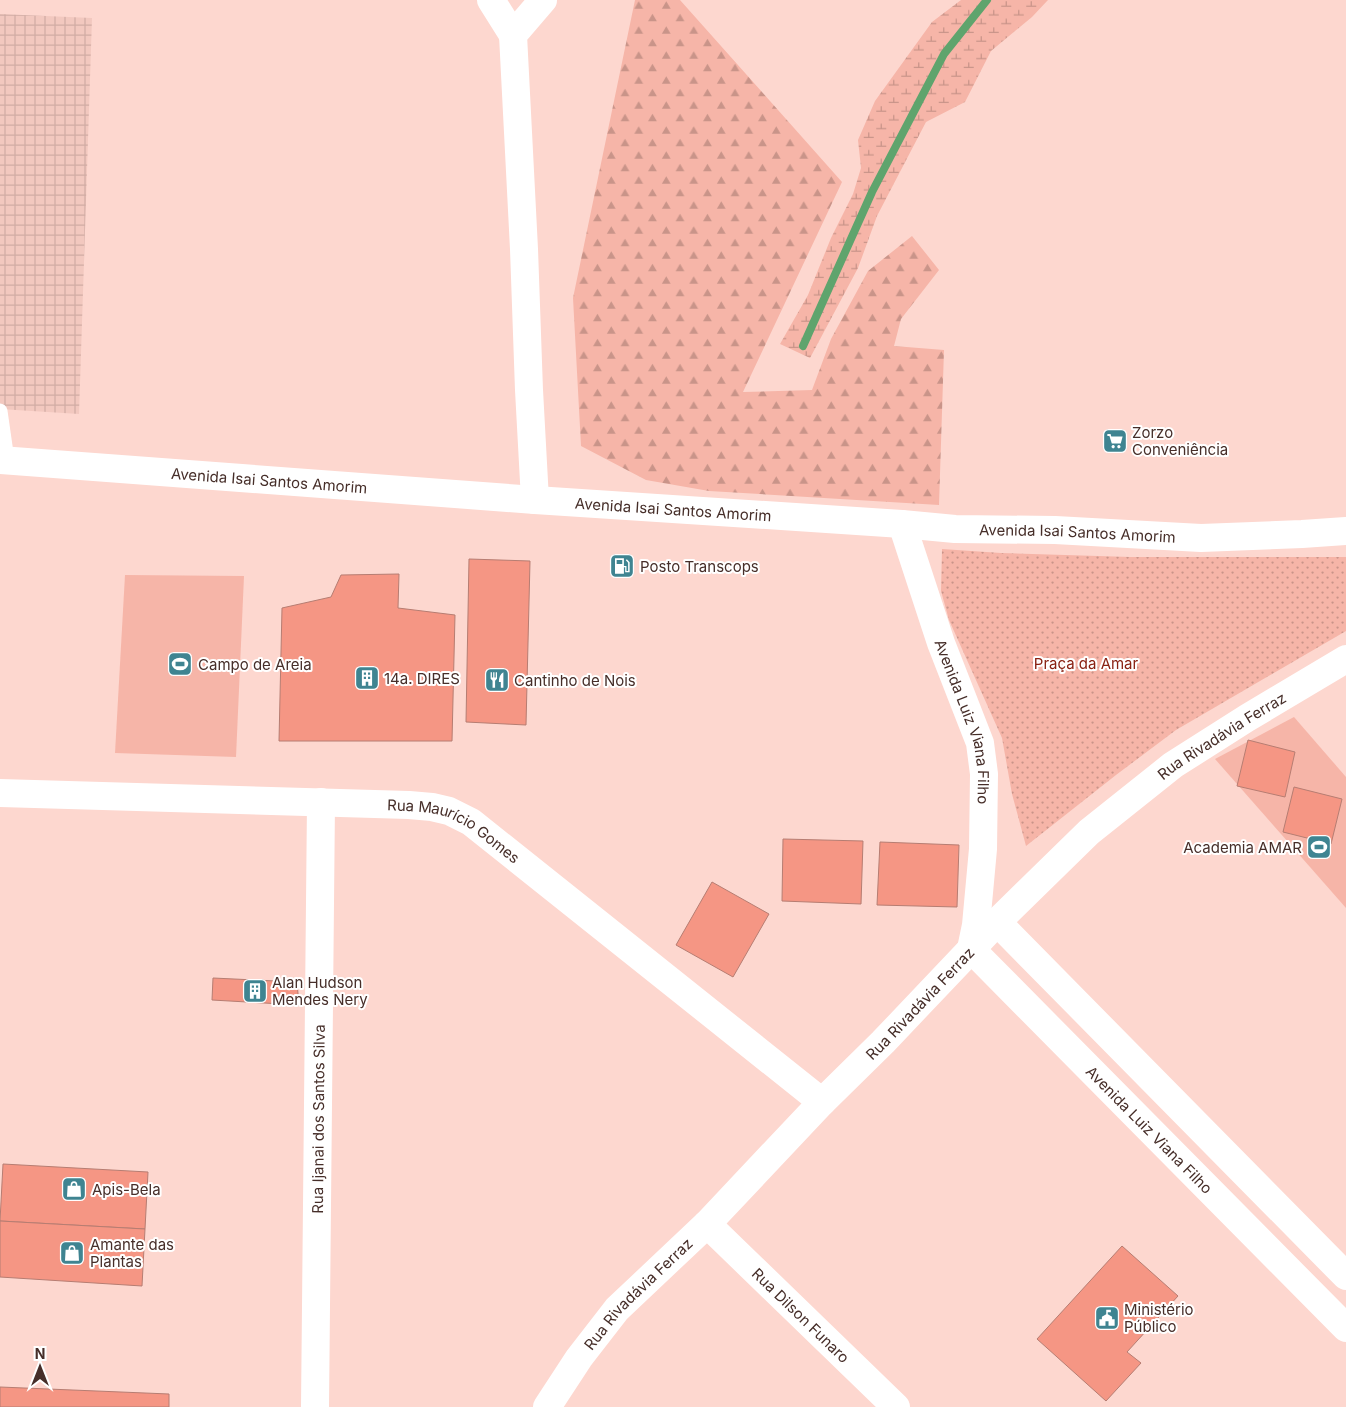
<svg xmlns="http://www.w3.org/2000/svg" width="1346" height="1407" font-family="Inter,sans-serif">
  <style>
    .industrial { fill: url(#industrial-grid) }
    .grass { fill: url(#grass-dots) }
    .forest { fill: url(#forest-firs) }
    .wetland { fill: url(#wetland-marsh) }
    .pitch { fill: #f6b5a8 }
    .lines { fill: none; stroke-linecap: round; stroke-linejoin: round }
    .stream { stroke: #5fa46d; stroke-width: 8 }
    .building { fill: #f59684; stroke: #b67d72 }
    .service { stroke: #fff; stroke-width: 15 }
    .minor { stroke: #fff; stroke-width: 28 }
    .secondary { stroke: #fff; stroke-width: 28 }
    .labels { text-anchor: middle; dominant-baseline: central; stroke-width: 4; stroke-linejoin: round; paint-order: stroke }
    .poi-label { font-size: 15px; fill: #462e29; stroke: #fff; text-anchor: start }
    .street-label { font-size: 15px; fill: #462e29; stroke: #fff }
    .park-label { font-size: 15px; fill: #892112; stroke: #fff }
  </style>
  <defs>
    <pattern id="industrial-grid" width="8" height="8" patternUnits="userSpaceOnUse" patternTransform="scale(1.25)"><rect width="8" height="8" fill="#f2c8bf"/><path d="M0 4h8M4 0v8" fill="none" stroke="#d1aca4"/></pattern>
    <pattern id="grass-dots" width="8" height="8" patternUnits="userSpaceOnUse" patternTransform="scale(1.25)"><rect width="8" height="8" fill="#f6b5a8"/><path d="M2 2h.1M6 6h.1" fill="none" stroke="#c99489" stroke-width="1.8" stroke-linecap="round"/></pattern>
    <pattern id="forest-firs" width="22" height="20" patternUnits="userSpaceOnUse" patternTransform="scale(1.25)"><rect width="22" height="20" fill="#f6b5a8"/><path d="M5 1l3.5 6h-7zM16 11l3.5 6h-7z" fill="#c99489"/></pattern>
    <pattern id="wetland-marsh" width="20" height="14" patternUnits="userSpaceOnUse" patternTransform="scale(1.25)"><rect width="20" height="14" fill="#f6b5a8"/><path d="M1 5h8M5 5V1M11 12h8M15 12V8" fill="none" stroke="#c99489"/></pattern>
  </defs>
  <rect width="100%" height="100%" fill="#fdd7cf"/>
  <polygon class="industrial" points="0,14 92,18 79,414 0,409"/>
  <polygon class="grass" points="942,549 1001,553 1131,557 1346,557 1346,631 1176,730 1116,775 1026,846 1012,794 1002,738 949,620 941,591"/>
  <polygon class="forest" points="635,0 680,0 842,182 743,392 812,390 831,339 868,271 912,236 939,270 901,319 894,346 944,350 939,505 709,491 646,480 581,446 573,298"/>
  <polygon class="wetland" points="961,0 1048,0 1032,17 991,51 965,102 926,122 877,216 858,268 810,358 780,344 808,295 831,238 853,194 861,168 858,140 875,101 932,22"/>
  <g class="pitch">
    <polygon points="125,575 244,576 236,757 115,753"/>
    <polygon points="1294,717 1346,777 1346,908 1215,759"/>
  </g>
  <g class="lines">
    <polyline class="stream" points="803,346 872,192 944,54 987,0"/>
  </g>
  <g class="building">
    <polygon points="469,559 530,561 526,725 466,722"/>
    <polygon points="399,574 398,608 455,615 452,741 279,741 282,608 331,597 341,575"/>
    <polygon points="1248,740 1295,752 1285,797 1237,786"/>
    <polygon points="1294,787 1342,799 1331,844 1283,832"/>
    <polygon points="783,839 863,841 861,904 782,901"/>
    <polygon points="880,842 959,845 957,907 877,905"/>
    <polygon points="712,882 769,914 733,977 676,945"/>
    <polygon points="213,978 297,982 299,1005 212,1000"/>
    <polygon points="3,1164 148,1172 145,1229 0,1221"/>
    <polygon points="0,1221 145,1229 142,1286 0,1277"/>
    <polygon points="1122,1246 1178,1296 1127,1352 1141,1363 1106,1401 1037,1339"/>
    <polygon points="0,1387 169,1394 169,1407 0,1407"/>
  </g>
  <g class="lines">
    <polyline class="service" points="0,411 7,460"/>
    <g class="minor">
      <polyline points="491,0 513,35"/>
      <polyline points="535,500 529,390 524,249 513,35 543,0"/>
      <path id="s1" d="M902,524L941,643L980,743L984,774L983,849L976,925L971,949"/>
      <path id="s2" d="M0,793L409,805L432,807L449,811L471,822L822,1102"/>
      <polyline points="997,922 1346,1276"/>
      <path id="s3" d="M971,949L1346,1328"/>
      <path id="s4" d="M707,1224L896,1407"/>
      <path id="s5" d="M315,1407L321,802"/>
      <path id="s6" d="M547,1407L579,1358L617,1309L707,1224L822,1102L883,1042L997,922L1089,832L1173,765L1247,718L1346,659"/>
    </g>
    <path class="secondary" id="s7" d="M0,460L535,500L902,524L955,529L1055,530L1201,538L1302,534L1346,531"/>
  </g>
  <defs>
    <symbol id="supermarket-square" viewBox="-11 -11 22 22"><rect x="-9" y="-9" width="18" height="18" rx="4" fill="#3f8491" stroke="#fff"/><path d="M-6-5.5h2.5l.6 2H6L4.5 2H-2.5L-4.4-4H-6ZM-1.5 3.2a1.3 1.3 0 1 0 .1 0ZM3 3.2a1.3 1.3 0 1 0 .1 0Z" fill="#fff"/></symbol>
    <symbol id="fuel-square" viewBox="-11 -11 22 22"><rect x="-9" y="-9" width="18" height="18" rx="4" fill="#3f8491" stroke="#fff"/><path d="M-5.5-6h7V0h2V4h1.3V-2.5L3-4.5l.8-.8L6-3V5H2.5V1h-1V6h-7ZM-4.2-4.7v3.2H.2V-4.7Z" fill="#fff"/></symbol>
    <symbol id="stadium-square" viewBox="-11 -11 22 22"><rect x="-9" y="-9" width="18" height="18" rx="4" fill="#3f8491" stroke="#fff"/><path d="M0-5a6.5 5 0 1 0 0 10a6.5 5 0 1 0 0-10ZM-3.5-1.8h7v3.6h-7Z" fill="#fff"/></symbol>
    <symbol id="building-square" viewBox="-11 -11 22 22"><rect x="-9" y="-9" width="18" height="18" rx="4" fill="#3f8491" stroke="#fff"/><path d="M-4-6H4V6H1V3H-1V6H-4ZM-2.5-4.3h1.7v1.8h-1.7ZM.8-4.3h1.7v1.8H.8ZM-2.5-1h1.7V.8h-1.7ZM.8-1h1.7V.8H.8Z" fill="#fff"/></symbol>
    <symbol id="restaurant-square" viewBox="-11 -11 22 22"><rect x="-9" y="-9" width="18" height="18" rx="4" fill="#3f8491" stroke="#fff"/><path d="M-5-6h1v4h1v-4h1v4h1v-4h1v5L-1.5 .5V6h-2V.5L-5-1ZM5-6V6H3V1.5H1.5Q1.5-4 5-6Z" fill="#fff"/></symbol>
    <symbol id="shop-square" viewBox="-11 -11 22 22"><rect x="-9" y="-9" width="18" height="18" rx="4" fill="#3f8491" stroke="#fff"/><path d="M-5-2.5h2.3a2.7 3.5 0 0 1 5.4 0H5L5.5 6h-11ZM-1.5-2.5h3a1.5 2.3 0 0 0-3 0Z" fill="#fff"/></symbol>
    <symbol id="civic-square" viewBox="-11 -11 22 22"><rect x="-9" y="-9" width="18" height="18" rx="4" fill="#3f8491" stroke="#fff"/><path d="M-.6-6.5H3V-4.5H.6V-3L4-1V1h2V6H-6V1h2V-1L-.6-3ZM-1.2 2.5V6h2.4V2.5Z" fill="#fff"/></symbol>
  </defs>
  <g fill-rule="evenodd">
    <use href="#supermarket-square" x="1101" y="427" width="28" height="28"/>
    <use href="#fuel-square" x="608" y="552" width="28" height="28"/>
    <use href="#stadium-square" x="166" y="650" width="28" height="28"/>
    <use href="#building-square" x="353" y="664" width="28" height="28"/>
    <use href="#restaurant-square" x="483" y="666" width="28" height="28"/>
    <use href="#stadium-square" x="1305" y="833" width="28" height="28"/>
    <use href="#building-square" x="241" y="977" width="28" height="28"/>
    <use href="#shop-square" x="60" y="1175" width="28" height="28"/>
    <use href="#shop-square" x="58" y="1239" width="28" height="28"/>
    <use href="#civic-square" x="1093" y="1304" width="28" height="28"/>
  </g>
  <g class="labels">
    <g class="poi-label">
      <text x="1132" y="432">Zorzo<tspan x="1132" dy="17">Conveniência</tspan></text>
      <text x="640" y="566">Posto Transcops</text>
      <text x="198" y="664">Campo de Areia</text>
      <text x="384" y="678">14a. DIRES</text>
      <text x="514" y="680">Cantinho de Nois</text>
      <text x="1302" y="847" text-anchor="end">Academia AMAR</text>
      <text x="272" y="982">Alan Hudson<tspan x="272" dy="17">Mendes Nery</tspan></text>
      <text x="92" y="1189">Apis-Bela</text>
      <text x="90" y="1244">Amante das<tspan x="90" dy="17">Plantas</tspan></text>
      <text x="1124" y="1309">Ministério<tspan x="1124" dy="17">Público</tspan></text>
    </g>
    <g class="street-label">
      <text stroke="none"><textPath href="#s7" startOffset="270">Avenida Isai Santos Amorim</textPath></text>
      <text stroke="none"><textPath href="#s7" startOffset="675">Avenida Isai Santos Amorim</textPath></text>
      <text stroke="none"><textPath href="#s7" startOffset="1080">Avenida Isai Santos Amorim</textPath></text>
      <text stroke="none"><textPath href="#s1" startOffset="208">Avenida Luiz Viana Filho</textPath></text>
      <text stroke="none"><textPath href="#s6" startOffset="956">Rua Rivadávia Ferraz</textPath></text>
      <text stroke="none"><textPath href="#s2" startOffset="461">Rua Maurício Gomes</textPath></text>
      <text stroke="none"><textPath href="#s6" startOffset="551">Rua Rivadávia Ferraz</textPath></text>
      <text stroke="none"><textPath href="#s5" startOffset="288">Rua Ijanai dos Santos Silva</textPath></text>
      <text stroke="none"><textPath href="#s3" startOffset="254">Avenida Luiz Viana Filho</textPath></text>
      <text stroke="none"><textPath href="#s6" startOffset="146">Rua Rivadávia Ferraz</textPath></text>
      <text stroke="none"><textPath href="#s4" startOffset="131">Rua Dilson Funaro</textPath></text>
    </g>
    <g class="park-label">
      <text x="1086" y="663">Praça da Amar</text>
    </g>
  </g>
  <g transform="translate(40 1367)" stroke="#ffffff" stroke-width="4" paint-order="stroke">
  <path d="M0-4L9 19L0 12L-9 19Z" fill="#462e29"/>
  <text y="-8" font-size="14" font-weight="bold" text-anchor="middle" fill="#462e29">N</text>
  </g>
</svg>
